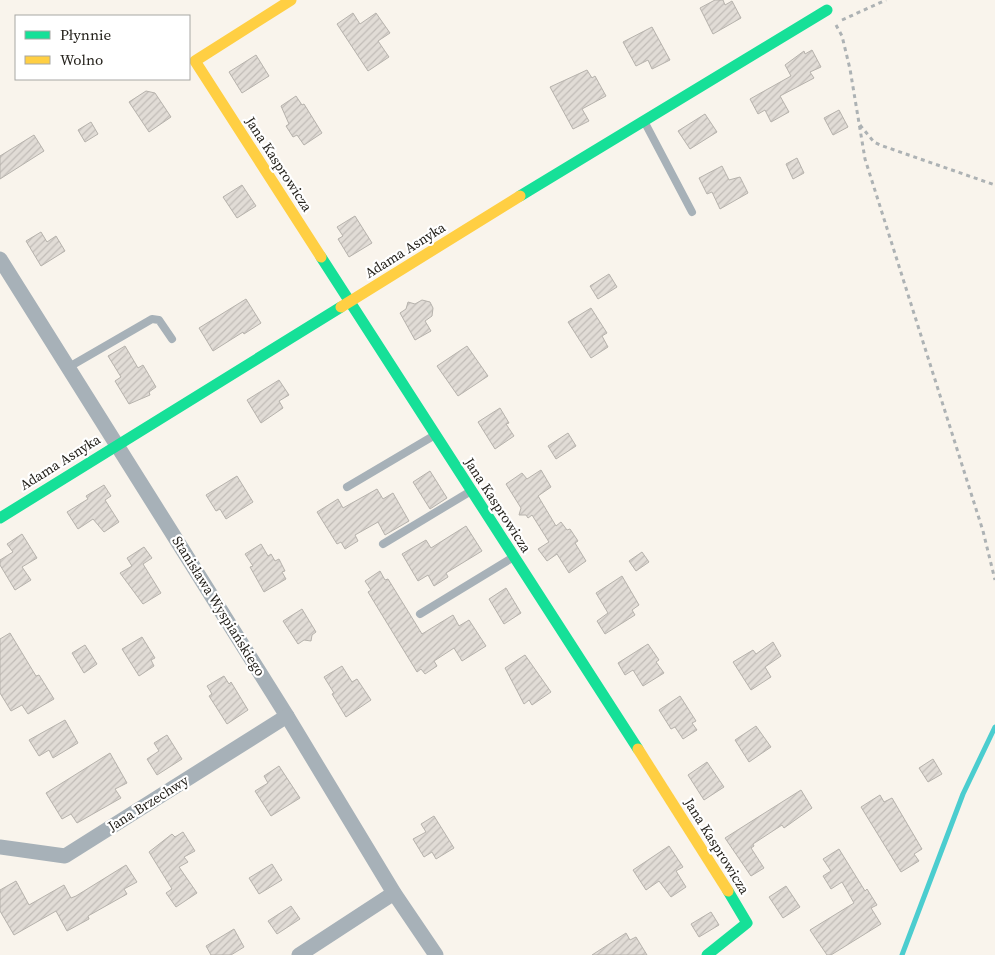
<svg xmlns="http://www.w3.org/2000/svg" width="995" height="955" font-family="'Source Serif 4',serif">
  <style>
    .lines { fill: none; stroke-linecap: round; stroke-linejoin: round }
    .stream { stroke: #4bcdcf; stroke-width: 5 }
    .building { fill: url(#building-hatch); stroke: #b6b2ac }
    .path { stroke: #adb2b4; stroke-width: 3; stroke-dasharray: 4 4; stroke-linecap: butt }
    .lane { stroke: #a7b1b8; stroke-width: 8 }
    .street { stroke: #a7b1b8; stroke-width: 15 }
    .fast { stroke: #16e098; stroke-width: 11 }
    .slow { stroke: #ffcf43; stroke-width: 11 }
    .labels { text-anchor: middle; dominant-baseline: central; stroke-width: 4.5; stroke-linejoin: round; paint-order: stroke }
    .street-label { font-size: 14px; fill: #25221c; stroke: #fff }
  </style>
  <defs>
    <pattern id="building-hatch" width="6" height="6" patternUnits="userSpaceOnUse" patternTransform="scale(1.25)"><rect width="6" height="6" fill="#e1dcd6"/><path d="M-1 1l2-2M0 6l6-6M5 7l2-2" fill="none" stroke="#c1bcb7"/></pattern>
  </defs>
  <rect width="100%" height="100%" fill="#f9f4ec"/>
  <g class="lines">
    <polyline class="stream" points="902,955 963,794 995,727"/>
  </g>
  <g class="building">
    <polygon points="715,0 723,0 725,5 732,1 741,18 713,34 700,8"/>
    <polygon points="353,13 360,24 376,13 390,33 378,41 389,57 368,71 337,24"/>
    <polygon points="652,27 670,60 652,69 648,60 636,66 623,42"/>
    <polygon points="812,50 821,67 810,72 814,78 780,96 789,112 771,122 765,110 758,114 750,99 791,76 785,65 804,51 805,54"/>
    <polygon points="256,55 269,76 242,93 229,72"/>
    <polygon points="587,70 592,78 595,76 606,96 582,109 589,121 573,129 550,87"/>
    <polygon points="146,91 155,93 171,117 149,132 129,102"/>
    <polygon points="296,96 302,105 304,104 322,133 304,145 297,135 293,137 286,126 289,124 281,106"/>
    <polygon points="839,110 848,127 833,135 824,118"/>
    <polygon points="705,114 717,132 690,149 678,131"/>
    <polygon points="91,122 98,134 85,142 78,130"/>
    <polygon points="34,135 44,151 0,179 0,156"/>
    <polygon points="797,158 804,173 793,179 786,164"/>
    <polygon points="722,166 729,180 740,177 748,193 720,209 712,192 707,194 699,178"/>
    <polygon points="242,185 256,206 237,218 223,197"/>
    <polygon points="355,216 372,243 349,257 338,239 343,236 337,227"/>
    <polygon points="41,232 47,242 56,236 65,251 41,266 26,241"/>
    <polygon points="609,274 617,287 598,299 590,286"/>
    <polygon points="246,299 261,323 244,334 243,332 213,351 199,328"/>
    <polygon points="422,300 430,302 433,308 432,316 425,321 431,331 415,340 400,313 406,309 408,302 415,304"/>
    <polygon points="591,308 607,333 602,336 608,347 591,358 568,322"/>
    <polygon points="125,346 138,368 143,365 156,387 149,392 150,395 129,404 115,381 121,377 108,356"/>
    <polygon points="467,346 488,376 458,396 437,366"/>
    <polygon points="279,380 289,395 279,401 283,408 261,423 247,400"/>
    <polygon points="500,408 509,423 506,424 514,436 495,449 478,422"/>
    <polygon points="568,433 576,446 556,459 548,446"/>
    <polygon points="541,470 551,487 538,496 556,526 561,522 567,530 570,529 578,541 575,543 586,561 569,573 557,554 547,561 538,549 549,542 532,515 528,518 526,515 519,515 521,508 506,484 522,473 527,479"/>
    <polygon points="430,471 447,498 430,509 413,482"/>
    <polygon points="237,476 253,502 226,519 220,509 216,511 206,495"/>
    <polygon points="104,485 111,496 105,500 119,522 104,532 93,519 78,529 67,512 88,499 86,496"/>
    <polygon points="377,489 383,499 393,493 409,521 385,535 378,522 355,535 358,541 345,549 341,542 337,544 317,512 338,499 343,508"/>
    <polygon points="466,526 482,551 446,573 448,577 434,586 428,575 418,581 402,554 426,540 431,548"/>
    <polygon points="22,534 37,558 22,567 31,580 15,590 0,565 0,560 13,552 7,544"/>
    <polygon points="261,544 268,556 271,554 275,561 279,559 285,571 282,572 286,579 264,592 250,567 253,566 245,554"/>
    <polygon points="144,547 152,558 143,564 161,593 143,604 120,573 132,566 127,558"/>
    <polygon points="642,552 649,562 636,571 629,561"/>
    <polygon points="380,571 385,580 388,579 422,634 453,615 459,626 469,620 486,646 462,661 454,648 434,661 437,666 425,674 421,669 417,672 368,592 371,590 365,581"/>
    <polygon points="622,576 639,605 632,610 635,615 605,634 597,621 608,613 596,593"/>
    <polygon points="506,588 521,613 504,624 489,599"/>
    <polygon points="302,609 316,632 312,635 311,641 304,640 298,644 283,621"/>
    <polygon points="10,633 36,676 39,675 54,699 28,714 22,705 11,711 0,693 0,639"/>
    <polygon points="142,637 155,658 151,660 154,666 139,676 122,649"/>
    <polygon points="773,642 781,656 765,667 771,677 751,690 733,662 753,650 756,654"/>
    <polygon points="648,644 659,660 656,662 664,673 643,686 633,670 625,675 618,663"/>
    <polygon points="85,645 97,664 84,673 72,653"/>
    <polygon points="525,655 551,692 532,705 529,700 524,704 505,668"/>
    <polygon points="342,666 352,682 357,679 371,700 346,717 332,694 334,693 324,677"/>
    <polygon points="224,676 229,684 231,682 248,710 227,724 209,696 212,694 207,686"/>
    <polygon points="680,696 696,721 692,723 697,730 683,739 675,727 671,729 659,710"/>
    <polygon points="65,720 78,743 53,758 49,750 39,756 29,740"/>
    <polygon points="756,726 771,747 749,762 735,740"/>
    <polygon points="167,735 182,759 157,775 147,759 159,751 154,743"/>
    <polygon points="110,753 127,783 115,789 121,798 77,823 71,814 62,819 46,793"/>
    <polygon points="933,759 942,774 928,782 919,768"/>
    <polygon points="707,762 724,787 704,800 688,775"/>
    <polygon points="279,766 300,798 271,816 255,791 268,783 264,776"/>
    <polygon points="801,790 812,808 784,828 782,825 753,844 754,846 751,848 764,868 751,876 725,838"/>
    <polygon points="880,795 884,802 892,798 922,849 914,854 919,861 901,872 861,807"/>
    <polygon points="434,816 454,848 436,859 432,852 424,857 413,839 426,832 421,824"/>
    <polygon points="183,832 195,851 184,857 188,862 179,867 197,893 176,907 166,893 172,889 149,852 172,834 175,837"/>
    <polygon points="669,846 683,867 676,871 686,887 671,897 659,881 646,890 633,870"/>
    <polygon points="839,849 865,891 867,889 877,905 871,908 881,924 831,955 827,955 810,930 854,903 842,882 831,889 823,876 831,871 823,859"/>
    <polygon points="272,864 282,880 259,894 249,878"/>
    <polygon points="126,865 137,882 124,889 127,894 88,916 89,919 67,931 56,911 14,935 0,911 0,890 16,881 29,905 64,885 71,898 76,896"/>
    <polygon points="786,886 800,907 783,918 769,897"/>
    <polygon points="291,906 300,919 277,934 268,921"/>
    <polygon points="711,912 719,925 699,937 691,924"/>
    <polygon points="234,929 244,947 231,955 211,955 206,946"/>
    <polygon points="626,933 630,940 636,937 647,955 592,955"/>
  </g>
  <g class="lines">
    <g class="path">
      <polyline points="842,20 886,0"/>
      <polyline points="836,25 842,36 850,69 865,159 983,531 995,580"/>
      <polyline points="860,125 874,142 880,145 995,185"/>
    </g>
    <g class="lane">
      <polyline points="644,121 692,212"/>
      <polyline points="69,367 152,319 159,320 172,339"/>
      <polyline points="347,487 435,435"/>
      <polyline points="383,544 471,491"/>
      <polyline points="420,614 512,558"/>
    </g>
    <g class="street">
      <polyline points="0,259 287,716 394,893 436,955"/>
      <polyline points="0,847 65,856 287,716"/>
      <polyline points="299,955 394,893"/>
    </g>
    <g class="fast">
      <polyline points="520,196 827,10"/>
      <polyline points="321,257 638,749"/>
      <polyline points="0,518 341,307"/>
      <polyline points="707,955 747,923 728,891"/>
    </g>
    <g class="slow">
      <polyline points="291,0 195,61 321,257"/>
      <polyline points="341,307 520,196"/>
      <polyline points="638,749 728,891"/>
    </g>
  </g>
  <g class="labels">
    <g class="street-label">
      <text transform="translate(279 164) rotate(57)">Jana Kasprowicza</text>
      <text transform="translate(405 250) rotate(-32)">Adama Asnyka</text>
      <text transform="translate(60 462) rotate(-32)">Adama Asnyka</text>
      <text transform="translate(498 505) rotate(57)">Jana Kasprowicza</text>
      <text transform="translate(219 606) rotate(58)">Stanisława Wyspiańskiego</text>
      <text transform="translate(148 803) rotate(-32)">Jana Brzechwy</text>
      <text transform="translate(717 846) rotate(58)">Jana Kasprowicza</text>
    </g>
  </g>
  <rect x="15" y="15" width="175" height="65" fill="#ffffff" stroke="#a8a7a4"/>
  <rect x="25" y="31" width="25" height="8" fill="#16e098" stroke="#a8a7a4"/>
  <text x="60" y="40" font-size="15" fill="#25221c">Płynnie</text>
  <rect x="25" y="56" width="25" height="8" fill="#ffcf43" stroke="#a8a7a4"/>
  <text x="60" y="65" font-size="15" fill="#25221c">Wolno</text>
</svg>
